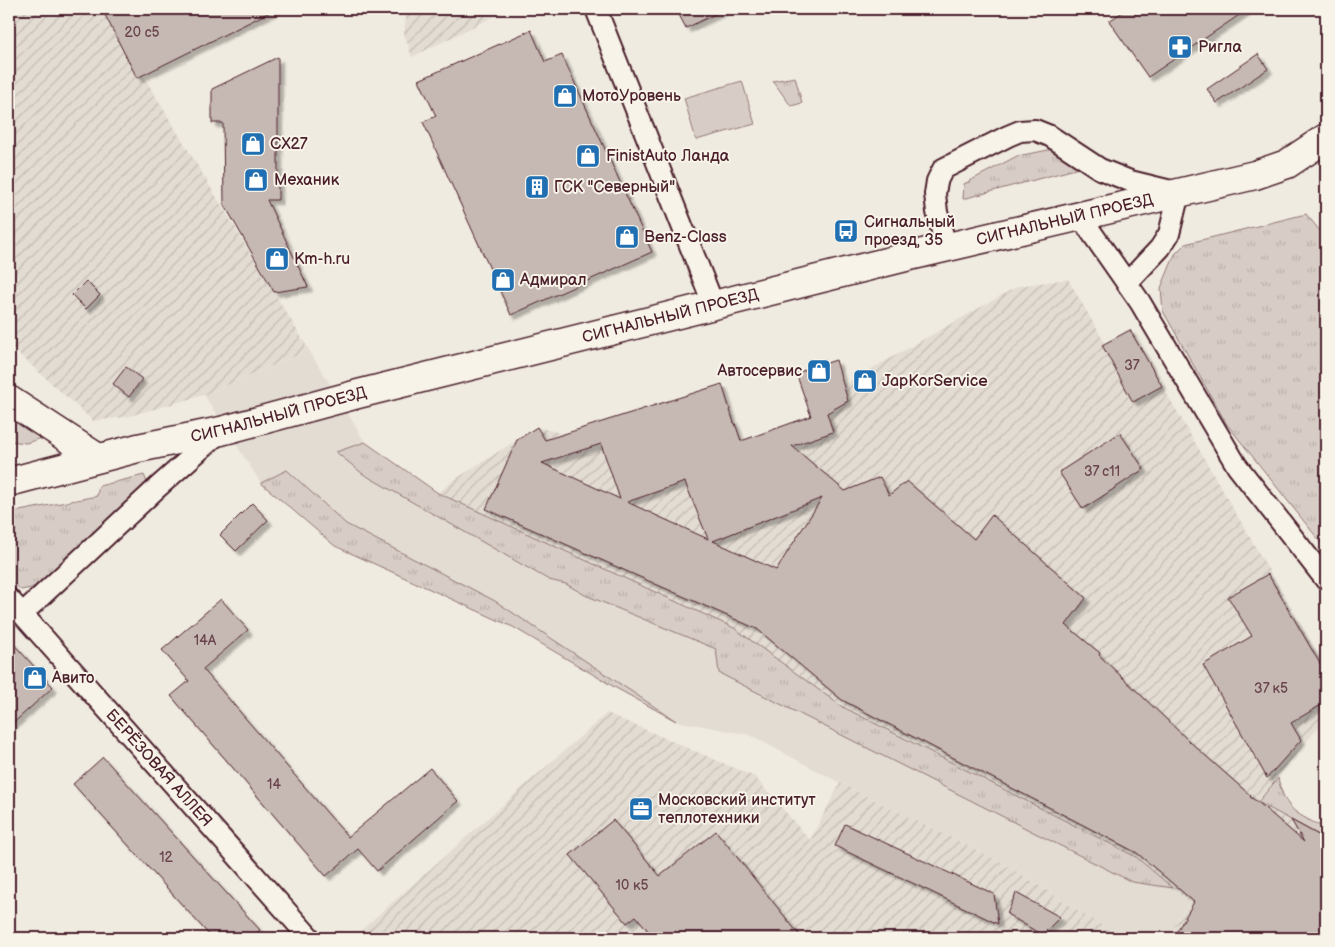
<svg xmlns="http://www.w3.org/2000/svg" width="1335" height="947" font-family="'Balsamiq Sans',sans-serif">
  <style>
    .built { fill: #e3dcd2 }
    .industrial { fill: url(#industrial-furrows) }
    .grass { fill: url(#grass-tufts); stroke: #917678 }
    .pitch { fill: #d8cdc6; stroke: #917678 }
    .building { fill: #c6b8b3; stroke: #4a1f2b; fill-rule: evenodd; filter: url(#shadow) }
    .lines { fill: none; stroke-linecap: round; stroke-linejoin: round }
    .street-casing { stroke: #4a1f2b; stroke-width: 24 }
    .secondary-casing { stroke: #4a1f2b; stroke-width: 31 }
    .street { stroke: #f7f3e8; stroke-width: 20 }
    .secondary { stroke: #f7f3e8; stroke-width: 28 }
    .labels { text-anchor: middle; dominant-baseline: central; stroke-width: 4; stroke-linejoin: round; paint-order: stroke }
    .number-label { font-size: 14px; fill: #69454d }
    .poi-label { font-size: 16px; fill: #4a1f2b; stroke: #f7f3e8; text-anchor: start }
    .street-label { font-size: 16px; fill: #4a1f2b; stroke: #f7f3e8 }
  </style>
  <defs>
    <pattern id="industrial-furrows" width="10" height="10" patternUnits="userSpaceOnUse" patternTransform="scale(1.25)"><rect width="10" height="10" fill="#e3dcd2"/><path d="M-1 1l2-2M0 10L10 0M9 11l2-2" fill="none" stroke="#c4bcb4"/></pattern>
    <pattern id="grass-tufts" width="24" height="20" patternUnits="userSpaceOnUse" patternTransform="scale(1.25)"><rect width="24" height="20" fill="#d8cdc6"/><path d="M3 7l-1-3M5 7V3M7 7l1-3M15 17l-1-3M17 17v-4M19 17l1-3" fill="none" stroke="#bbb0aa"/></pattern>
    <filter id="shadow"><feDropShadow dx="4.5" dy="4.5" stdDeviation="1" flood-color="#0004"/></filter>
  </defs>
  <rect width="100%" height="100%" fill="#f0ebe0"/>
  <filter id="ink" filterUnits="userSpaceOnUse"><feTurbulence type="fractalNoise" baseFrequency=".02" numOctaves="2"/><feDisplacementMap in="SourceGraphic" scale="10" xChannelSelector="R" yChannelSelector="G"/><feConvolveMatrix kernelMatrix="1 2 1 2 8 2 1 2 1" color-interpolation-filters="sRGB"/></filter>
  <g filter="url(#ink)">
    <polygon class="built" points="309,350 365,442 438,493 734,628 841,706 1136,857 1189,902 1167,938 1122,938 1005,864 840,783 750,735 676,721 616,688 513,627 335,546 261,483 204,395"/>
    <g class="industrial">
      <polygon points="9,9 103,9 309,350 204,395 126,417 93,421 9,345"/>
      <polygon points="407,9 509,9 412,57 404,34"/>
      <polygon points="1068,279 1105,343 1130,330 1326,669 1326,718 1258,801 1326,839 1326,938 1167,938 1189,902 1136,857 841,706 734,628 438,493 454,480 537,427 564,434 722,384 742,440 826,411 843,385 1018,286"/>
      <polygon points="607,713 755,777 810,840 840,783 1005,864 1122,938 352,938"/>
    </g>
    <g class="grass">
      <polygon points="795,77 802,103 791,106 773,81"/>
      <polygon points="1054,149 1079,168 963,199 964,184 1017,156"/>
      <polygon points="1306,214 1326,238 1326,549 1226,423 1163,311 1161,288 1175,254 1185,244"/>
      <polygon points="9,415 42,438 26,443 9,441"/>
      <polygon points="365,442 438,493 734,628 841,706 1136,857 1173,888 1132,882 719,673 716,649 585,595 566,584 549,580 363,474 336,452"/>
      <polygon points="287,470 346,524 495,601 676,721 616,688 513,627 335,546 261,483"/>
      <polygon points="144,475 147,482 40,583 31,588 21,590 9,579 9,513 97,496 99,486"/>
      <path d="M1278,778C1286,813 1297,813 1326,829V839L1258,802Z"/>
    </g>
    <polygon class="pitch" points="742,81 755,124 696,140 684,98"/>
    <g class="building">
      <polygon points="102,9 276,9 137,78"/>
      <polygon points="676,9 726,9 686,28"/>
      <polygon points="1127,9 1248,9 1148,77 1109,21"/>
      <polygon points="531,30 545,62 562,55 652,252 511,315 423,122 436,116 419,80"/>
      <polygon points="1258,54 1268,69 1217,103 1207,89"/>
      <polygon points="278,57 278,200 267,200 308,287 274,292 224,204 223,123 212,123 212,89"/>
      <polygon points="86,281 100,295 86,309 72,295"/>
      <polygon points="1130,330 1162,386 1133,402 1102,345"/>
      <path d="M836,360L848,401L827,413L833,432L792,446L845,491L880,477L889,495L907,481L974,539L992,515L1086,598L1066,625L1100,653L1099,655L1188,740L1251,796L1250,797L1258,802L1304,842L1291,820L1326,839V938H1173L1194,902L1137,853L842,700L757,629L486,509L517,440L537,427L545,440L722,384L734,423H735L741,441L811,416L796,373ZM601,444L620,499L542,463ZM685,482L708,539L627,502ZM822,498L776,570L713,541Z"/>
      <polygon points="126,367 142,379 129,397 113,384"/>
      <polygon points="1120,433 1144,469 1083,509 1059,472"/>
      <polygon points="252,503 268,520 236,551 220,535"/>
      <polygon points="1268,574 1326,674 1326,702 1291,723 1301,740 1267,778 1203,665 1252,636 1228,597"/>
      <polygon points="221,599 248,630 203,669 348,837 430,768 458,801 377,871 358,849 326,876 171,696 189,681 162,650"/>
      <polygon points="9,639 53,687 9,727"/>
      <polygon points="103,757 260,930 251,938 212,938 73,784"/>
      <polygon points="613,820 660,876 716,831 802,938 654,938 636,916 627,923 570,855"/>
      <polygon points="845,824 994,894 998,924 835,846"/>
      <polygon points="1016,893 1060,917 1042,935 1007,914"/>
    </g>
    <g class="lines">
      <defs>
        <g id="street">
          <polyline points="596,9 714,306"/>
          <polyline points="1080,216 1140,302 1237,466 1326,580"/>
          <polyline points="946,247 937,212 935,194 937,181 943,169 1008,136 1020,131 1035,130 1050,136 1100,169 1130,181 1179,193 1169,234 1160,248 1127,283"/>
          <path id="s1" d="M9,599L310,938"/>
          <polyline points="22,614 158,487 221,431"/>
        </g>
        <g id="secondary">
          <polyline points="9,400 98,458"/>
          <path id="s2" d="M9,482L138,448L221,431L358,394L910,256L1255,175L1287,164L1326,138"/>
        </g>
      </defs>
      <use href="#street" class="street-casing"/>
      <use href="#secondary" class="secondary-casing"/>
      <use href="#street" class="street"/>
      <use href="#secondary" class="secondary"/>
    </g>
  </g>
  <defs>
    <symbol id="pharmacy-square" viewBox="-11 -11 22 22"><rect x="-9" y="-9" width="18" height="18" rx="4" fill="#1f6fb2" stroke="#f7f3e8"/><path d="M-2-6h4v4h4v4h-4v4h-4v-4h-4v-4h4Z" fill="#fff"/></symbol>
    <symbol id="shop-square" viewBox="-11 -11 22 22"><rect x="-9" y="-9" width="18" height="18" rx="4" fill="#1f6fb2" stroke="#f7f3e8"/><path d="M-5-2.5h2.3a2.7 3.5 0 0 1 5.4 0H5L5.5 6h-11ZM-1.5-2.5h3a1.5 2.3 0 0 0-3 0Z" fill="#fff"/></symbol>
    <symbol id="building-square" viewBox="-11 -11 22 22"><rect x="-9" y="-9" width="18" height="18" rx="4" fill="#1f6fb2" stroke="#f7f3e8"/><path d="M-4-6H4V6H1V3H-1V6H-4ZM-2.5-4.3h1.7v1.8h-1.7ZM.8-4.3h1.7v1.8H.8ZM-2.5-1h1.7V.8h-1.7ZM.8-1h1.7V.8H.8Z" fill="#fff"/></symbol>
    <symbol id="bus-square" viewBox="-11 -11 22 22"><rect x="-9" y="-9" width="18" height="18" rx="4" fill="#1f6fb2" stroke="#f7f3e8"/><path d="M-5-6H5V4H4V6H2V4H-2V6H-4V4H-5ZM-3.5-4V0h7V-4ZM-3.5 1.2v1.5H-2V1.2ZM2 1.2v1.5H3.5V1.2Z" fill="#fff"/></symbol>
    <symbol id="office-square" viewBox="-11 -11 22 22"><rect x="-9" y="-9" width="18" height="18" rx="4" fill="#1f6fb2" stroke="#f7f3e8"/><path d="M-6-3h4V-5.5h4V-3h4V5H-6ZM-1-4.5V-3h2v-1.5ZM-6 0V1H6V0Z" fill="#fff"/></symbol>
  </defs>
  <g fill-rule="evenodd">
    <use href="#pharmacy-square" x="1166" y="33" width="28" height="28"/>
    <use href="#shop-square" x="551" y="82" width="28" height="28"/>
    <use href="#shop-square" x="239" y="130" width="28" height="28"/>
    <use href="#shop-square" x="574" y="142" width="28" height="28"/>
    <use href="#shop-square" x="242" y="166" width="28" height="28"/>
    <use href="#building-square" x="523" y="173" width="28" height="28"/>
    <use href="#bus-square" x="832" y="217" width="28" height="28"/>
    <use href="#shop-square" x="613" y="223" width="28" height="28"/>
    <use href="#shop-square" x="263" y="245" width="28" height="28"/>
    <use href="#shop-square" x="489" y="266" width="28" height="28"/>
    <use href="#shop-square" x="805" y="357" width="28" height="28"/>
    <use href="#shop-square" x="851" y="367" width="28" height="28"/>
    <use href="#shop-square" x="21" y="664" width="28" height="28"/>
    <use href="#office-square" x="627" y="795" width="28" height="28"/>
  </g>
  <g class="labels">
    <g class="number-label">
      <text x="142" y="32">20 с5</text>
      <text x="1132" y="365">37</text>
      <text x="1102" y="471">37 с11</text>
      <text x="205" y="640">14А</text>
      <text x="1271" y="688">37 к5</text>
      <text x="274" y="784">14</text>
      <text x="166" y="857">12</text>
      <text x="632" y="885">10 к5</text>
    </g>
    <g class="poi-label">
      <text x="1198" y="47">Ригла</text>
      <text x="582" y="96">МотоУровень</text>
      <text x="270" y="144">CX27</text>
      <text x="606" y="156">FinistAuto Ланда</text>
      <text x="274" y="180">Механик</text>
      <text x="554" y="187">ГСК "Северный"</text>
      <text x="864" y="222">Сигнальный<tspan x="864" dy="18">проезд, 35</tspan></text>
      <text x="644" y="237">Benz-Class</text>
      <text x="294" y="259">Km-h.ru</text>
      <text x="520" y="280">Адмирал</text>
      <text x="802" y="371" text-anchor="end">Автосервис</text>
      <text x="882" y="381">JapKorService</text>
      <text x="52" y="678">Авито</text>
      <text x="658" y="800">Московский институт<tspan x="658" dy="18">теплотехники</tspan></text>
    </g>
    <g class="street-label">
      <text stroke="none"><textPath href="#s2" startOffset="1088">СИГНАЛЬНЫЙ ПРОЕЗД</textPath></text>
      <text stroke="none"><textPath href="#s2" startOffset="682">СИГНАЛЬНЫЙ ПРОЕЗД</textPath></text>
      <text stroke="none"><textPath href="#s2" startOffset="278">СИГНАЛЬНЫЙ ПРОЕЗД</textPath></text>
      <text stroke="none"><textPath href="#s1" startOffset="226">БЕРЁЗОВАЯ АЛЛЕЯ</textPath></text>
    </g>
  </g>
  <rect width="1335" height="947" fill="none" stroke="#f7f3e8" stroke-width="30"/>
  <rect x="15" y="15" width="1305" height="917" fill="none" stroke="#4a1f2b" stroke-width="2" filter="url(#ink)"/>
</svg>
